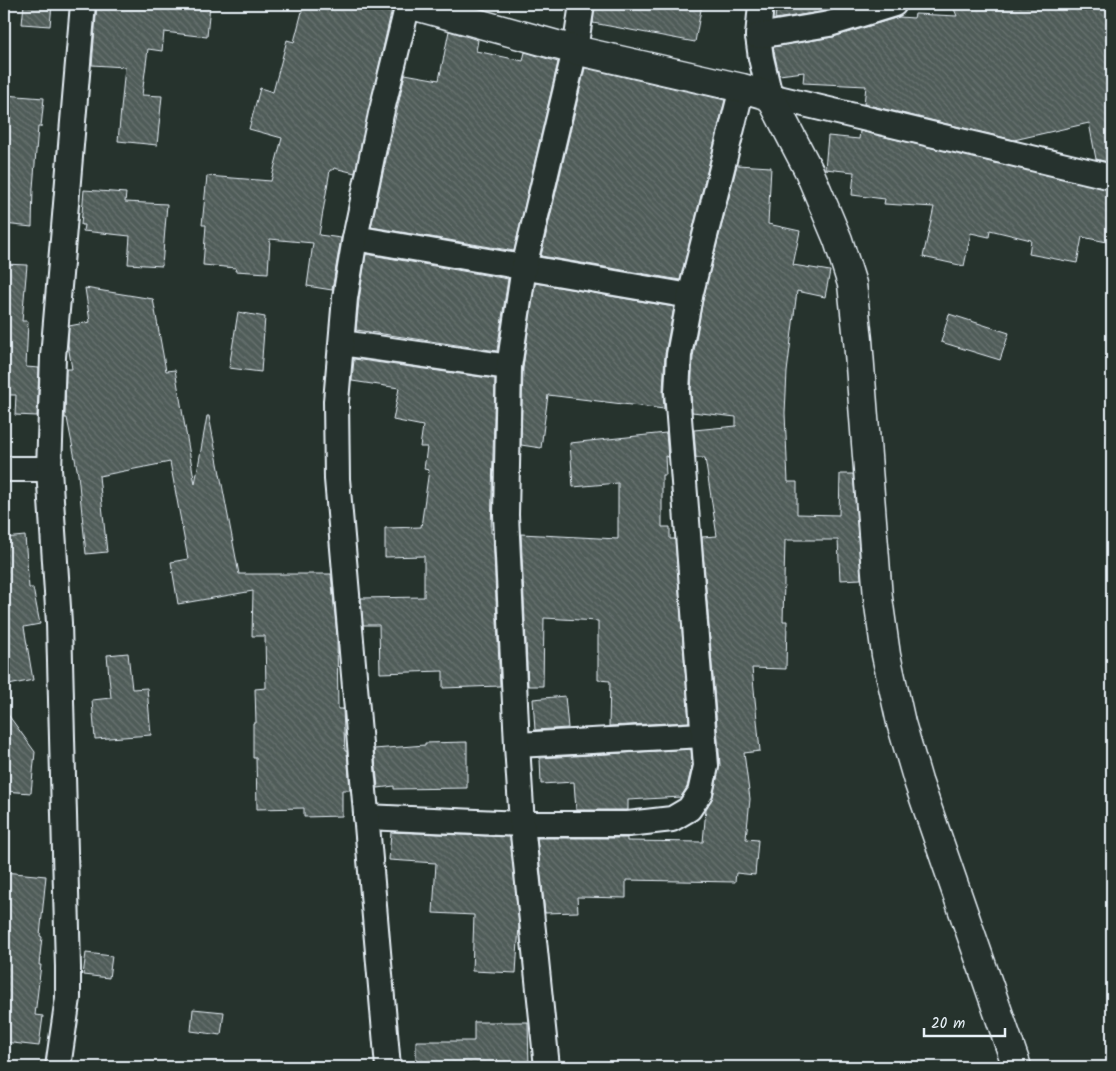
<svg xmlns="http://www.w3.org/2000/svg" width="1116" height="1071" font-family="Kalam,sans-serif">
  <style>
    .building { fill: url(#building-back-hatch); stroke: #e8f1f8 }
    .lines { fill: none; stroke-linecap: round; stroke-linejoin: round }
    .street-casing { stroke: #e8f1f8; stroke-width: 28 }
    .secondary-casing { stroke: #e8f1f8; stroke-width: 31 }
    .street { stroke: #26332d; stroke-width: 24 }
    .secondary { stroke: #26332d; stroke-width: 28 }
  </style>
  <defs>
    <pattern id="building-back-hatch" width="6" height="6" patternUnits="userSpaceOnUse" patternTransform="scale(1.25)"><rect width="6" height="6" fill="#505c59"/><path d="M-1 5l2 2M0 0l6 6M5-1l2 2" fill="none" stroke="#697472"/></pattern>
  </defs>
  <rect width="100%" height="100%" fill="#26332d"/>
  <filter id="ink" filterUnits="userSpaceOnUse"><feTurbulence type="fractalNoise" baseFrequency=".02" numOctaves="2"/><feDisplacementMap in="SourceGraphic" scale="10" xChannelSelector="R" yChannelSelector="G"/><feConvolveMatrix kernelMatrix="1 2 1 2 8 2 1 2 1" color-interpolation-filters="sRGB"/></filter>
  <g filter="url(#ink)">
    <g class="building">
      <polygon points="24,4 52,4 50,26 22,24"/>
      <polygon points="97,4 210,4 207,37 164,32 162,51 148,49 142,95 162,96 157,145 118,141 125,67 92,65"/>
      <polygon points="304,4 393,4 355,173 334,168 333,170 330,170 319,235 341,238 332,290 307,286 313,243 270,239 268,273 235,271 236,268 203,265 206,225 202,225 207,176 271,181 282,138 249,129 260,88 273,92 287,40 294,42"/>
      <polygon points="595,4 702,4 695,42 593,23"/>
      <polygon points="777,4 848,4 826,11 775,19"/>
      <polygon points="952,4 1112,4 1112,163 1096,159 1089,123 1014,140 864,104 866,86 803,83 804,72 779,75 773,47 833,37 899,17 914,18 915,14 957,16"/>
      <polygon points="449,31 478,40 476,51 523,61 525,52 558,62 514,251 371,227 405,74 439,80"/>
      <polygon points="585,68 725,100 680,280 541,256"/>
      <polygon points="4,95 44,98 41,127 38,127 33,188 32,227 4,224"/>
      <polygon points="860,131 1112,190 1112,243 1082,237 1077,263 1029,254 1031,240 990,230 989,237 971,233 964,266 923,257 934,207 884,204 885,199 852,195 854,172 825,169 828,136 859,139"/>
      <polygon points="737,165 771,167 768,224 800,231 793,265 830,271 825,297 797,291 787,372 785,413 788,482 797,482 797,514 839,515 840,474 853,474 861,579 840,580 838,540 785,540 783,621 787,621 786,669 752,668 760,751 744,753 750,799 746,839 758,840 755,875 736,873 735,882 626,880 626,898 577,897 578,912 545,913 537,838 627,838 627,841 703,842 706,809 713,796 720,765 702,537 717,536 705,458 696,458 694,430 736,426 736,417 692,412 691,392 693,357 703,299"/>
      <polygon points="84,190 126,193 125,202 167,204 162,266 128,264 130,236 83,231 84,225 81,225"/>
      <polygon points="366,254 508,279 497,351 356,330 359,300"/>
      <polygon points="4,264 27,265 22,321 28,321 26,367 39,368 37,416 15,415 16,395 4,395"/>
      <polygon points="535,283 674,307 665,354 663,391 664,409 548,395 541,448 521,445 523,368"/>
      <polygon points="85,288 153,299 166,371 175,370 195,484 207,416 209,416 239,574 331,574 337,636 338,709 343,709 345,751 347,751 350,790 342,790 342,816 304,817 304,808 257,809 256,758 253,758 253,723 256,723 255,689 266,688 265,636 252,636 253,591 178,604 171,562 188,559 170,462 99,476 107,552 86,554 78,474 67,418 65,418 66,369 72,369 68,345 69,326 90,322"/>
      <polygon points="238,312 265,317 261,372 229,368"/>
      <polygon points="949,314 1009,333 1000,360 941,342"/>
      <polygon points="354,359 495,379 491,533 493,533 500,686 443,688 443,671 380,673 379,625 363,625 361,598 424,597 424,556 385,557 385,528 421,527 429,470 424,469 427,447 420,447 423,426 393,420 399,388 352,381"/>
      <polygon points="666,433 668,457 665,456 666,475 662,475 662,527 670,527 670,539 675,539 689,722 609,726 610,681 598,680 598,621 544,618 543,686 528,686 521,534 618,539 618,483 573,487 570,443"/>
      <polygon points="25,536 29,588 33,588 40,624 24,627 33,680 4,686 4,538"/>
      <polygon points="128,653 132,689 147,688 151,735 95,739 92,700 111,698 107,655"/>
      <polygon points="565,696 568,728 535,730 533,699"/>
      <polygon points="4,709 35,752 31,793 4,791"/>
      <polygon points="467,742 467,788 394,789 394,786 378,788 374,749 425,745 425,743"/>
      <polygon points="691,749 692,765 687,787 681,797 628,800 628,810 576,810 574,782 541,784 540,758"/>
      <polygon points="391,832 510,837 519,925 516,973 472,971 474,915 433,913 436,863 389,860"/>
      <polygon points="4,872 46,876 40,936 42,937 39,965 41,965 35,1015 43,1016 39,1046 4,1042"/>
      <polygon points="86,953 112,956 109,978 83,975"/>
      <polygon points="193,1009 224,1012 221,1035 191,1031"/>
      <polygon points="474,1022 528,1022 529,1067 416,1067 416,1041 474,1041"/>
    </g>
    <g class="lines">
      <defs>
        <g id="street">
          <polyline points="761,4 758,36 761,58 770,96 1112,177"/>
          <polyline points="758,36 829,24 894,4"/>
          <polyline points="355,238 690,296"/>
          <polyline points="342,343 509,367"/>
          <polyline points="4,469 49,469"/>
          <polyline points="517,745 703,735"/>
          <polyline points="366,817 522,824 628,824 672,819 689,809 700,793 706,766 677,392 679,355 690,296 742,88"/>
          <polyline points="58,1067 68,998 68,967 59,623 49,469 53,357 83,4"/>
          <polyline points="388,1067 337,479 336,401 345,298 355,238 381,114 408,4"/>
          <polyline points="547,1067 522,824 517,745 506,515 509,367 524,267 575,50 582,4"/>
        </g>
        <polyline id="secondary" points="408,4 575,50 742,88 770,96 809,171 838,240 852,284 858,340 878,598 886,655 901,723 918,781 1017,1067"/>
      </defs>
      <use href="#street" class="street-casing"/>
      <use href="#secondary" class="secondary-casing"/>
      <use href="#street" class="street"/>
      <use href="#secondary" class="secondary"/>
    </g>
  </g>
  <rect width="1116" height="1071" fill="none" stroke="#26332d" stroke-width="20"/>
  <rect x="10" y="10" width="1096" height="1051" fill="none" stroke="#e8f1f8" stroke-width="2" filter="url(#ink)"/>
  <path d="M924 1028v8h81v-8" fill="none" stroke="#e8f1f8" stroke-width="2.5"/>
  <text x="931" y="1028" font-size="15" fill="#e8f1f8" stroke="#26332d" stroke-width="4" paint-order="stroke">20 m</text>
</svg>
